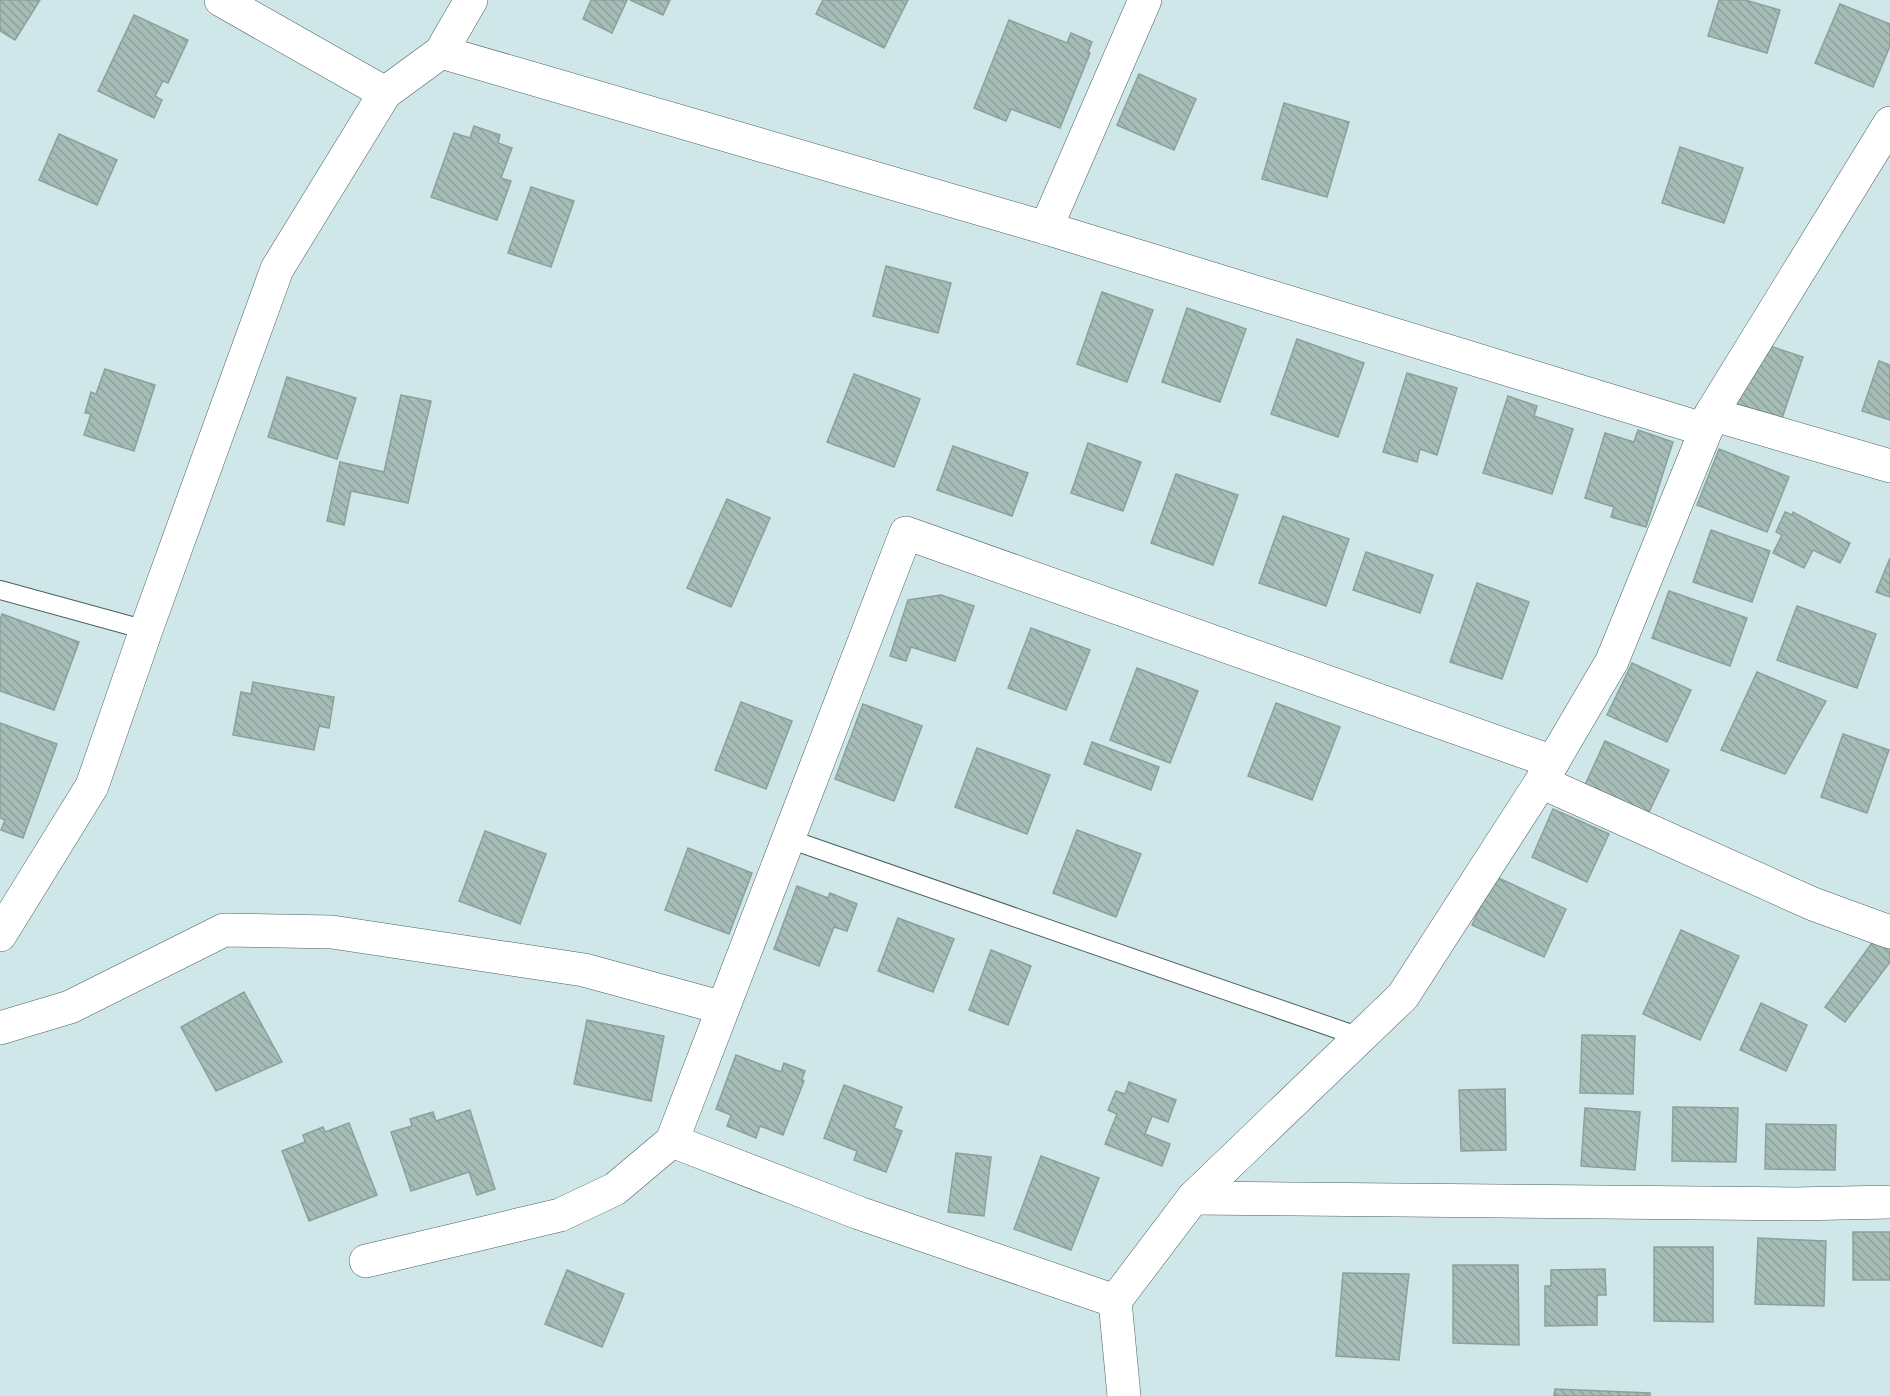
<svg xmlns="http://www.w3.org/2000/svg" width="1890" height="1396" font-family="Karla,sans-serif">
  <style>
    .building { fill: url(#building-back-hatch); stroke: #8ca19c; stroke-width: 1.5 }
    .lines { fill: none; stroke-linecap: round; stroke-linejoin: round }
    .lane-casing { stroke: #4a5f61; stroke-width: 20 }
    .street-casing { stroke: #4a5f61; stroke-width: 34 }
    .lane { stroke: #fff; stroke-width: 18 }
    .street { stroke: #fff; stroke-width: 33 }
  </style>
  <defs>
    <pattern id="building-back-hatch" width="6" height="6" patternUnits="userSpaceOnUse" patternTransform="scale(1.5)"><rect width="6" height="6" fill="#a6bcb6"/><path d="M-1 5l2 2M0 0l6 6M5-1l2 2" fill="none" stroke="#8ea19c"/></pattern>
  </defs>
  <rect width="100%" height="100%" fill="#cfe7e8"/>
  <g class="building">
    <polygon points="0,0 40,0 15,40 0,31"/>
    <polygon points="591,0 627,0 612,33 583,19"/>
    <polygon points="630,0 670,0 663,15"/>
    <polygon points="823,0 908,0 884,48 816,14"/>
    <polygon points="1719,0 1745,0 1780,10 1767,53 1708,36"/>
    <polygon points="1840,4 1890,24 1890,46 1873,87 1815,63"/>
    <polygon points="134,15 188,40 168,83 163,81 155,96 162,100 154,118 98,91"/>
    <polygon points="1009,20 1067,43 1071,33 1092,42 1088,52 1090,53 1060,128 1011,109 1006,121 974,108"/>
    <polygon points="1139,74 1196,99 1174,150 1117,125"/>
    <polygon points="1284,103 1349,122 1327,197 1262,179"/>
    <polygon points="474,126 500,135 498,143 512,148 501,178 511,181 497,220 431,197 454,133 470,138"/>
    <polygon points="59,134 117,160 97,205 39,180"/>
    <polygon points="1680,147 1743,168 1724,223 1662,203"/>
    <polygon points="531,187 574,201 551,267 508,253"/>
    <polygon points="886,266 951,283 938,333 873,316"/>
    <polygon points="1102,292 1153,310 1127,382 1077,364"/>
    <polygon points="1187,308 1246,329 1220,402 1162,382"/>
    <polygon points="1297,339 1364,363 1338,437 1271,414"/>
    <polygon points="1758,342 1803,357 1782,418 1737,404"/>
    <polygon points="1879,361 1890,365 1890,420 1862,411"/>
    <polygon points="105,369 155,385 134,451 84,435 91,414 85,413 91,392 96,394"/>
    <polygon points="1407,373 1457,388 1437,455 1420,449 1417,462 1383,452"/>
    <polygon points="854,374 920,399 894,467 827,442"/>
    <polygon points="287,377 356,398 337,459 268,437"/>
    <polygon points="401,395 431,401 408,503 351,491 344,525 327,521 340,462 384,472"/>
    <polygon points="1508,396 1537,406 1534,416 1573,429 1552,494 1483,473"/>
    <polygon points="1638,430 1673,442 1646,527 1611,517 1614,507 1585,498 1605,433 1634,442"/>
    <polygon points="1088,443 1141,462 1123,511 1071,493"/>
    <polygon points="953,446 1028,473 1012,516 937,490"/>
    <polygon points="1719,449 1789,477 1767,532 1697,505"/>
    <polygon points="1176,474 1238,495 1213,565 1151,543"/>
    <polygon points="727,499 770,518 731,607 687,588"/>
    <polygon points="1785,512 1792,515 1793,512 1850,543 1840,563 1813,550 1804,568 1773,553 1782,535 1776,532"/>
    <polygon points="1283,516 1349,539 1326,606 1259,583"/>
    <polygon points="1711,530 1770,551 1752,602 1693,582"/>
    <polygon points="1366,552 1433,575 1420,613 1353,590"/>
    <polygon points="1890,558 1890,597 1876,592"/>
    <polygon points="1477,583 1529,602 1502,679 1450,662"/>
    <polygon points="1669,591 1747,618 1730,666 1652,638"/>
    <polygon points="941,595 974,606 955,661 911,647 906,661 890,656 908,600"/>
    <polygon points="1797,606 1876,634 1857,688 1777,660"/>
    <polygon points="2,614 79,642 54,710 0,691 0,620"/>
    <polygon points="1031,628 1090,650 1066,710 1008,688"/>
    <polygon points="1632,663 1691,690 1667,742 1607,715"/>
    <polygon points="1137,668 1198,691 1170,763 1110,740"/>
    <polygon points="1757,672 1826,701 1785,774 1721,750"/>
    <polygon points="253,682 334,697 329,728 319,726 314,750 233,735 241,692 251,694"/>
    <polygon points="741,702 792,721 766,789 715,770"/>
    <polygon points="1276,703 1340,727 1312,800 1248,776"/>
    <polygon points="863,704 922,726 894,801 835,779"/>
    <polygon points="0,723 57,744 23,838 1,830 5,820 0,818"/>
    <polygon points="1843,734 1889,750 1867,813 1821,797"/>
    <polygon points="1605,741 1669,770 1648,814 1585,785"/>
    <polygon points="1092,742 1159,767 1151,790 1084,764"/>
    <polygon points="977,748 1050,775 1027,834 955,807"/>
    <polygon points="1553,809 1609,834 1587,882 1532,857"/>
    <polygon points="1077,830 1141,854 1116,917 1053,893"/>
    <polygon points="485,831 546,854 520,924 459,901"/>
    <polygon points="688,848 752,873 729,934 665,910"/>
    <polygon points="1494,876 1566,909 1544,957 1472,925"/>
    <polygon points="797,886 828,898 830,893 857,904 847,931 834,927 819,966 774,949"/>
    <polygon points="898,918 954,939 933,992 878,971"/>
    <polygon points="1681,930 1739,956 1700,1040 1643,1014"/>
    <polygon points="1877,936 1890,946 1890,962 1845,1022 1825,1007"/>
    <polygon points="991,950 1031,966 1008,1025 969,1010"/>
    <polygon points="244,992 282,1062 216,1091 181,1027"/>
    <polygon points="1761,1003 1807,1025 1786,1071 1740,1050"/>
    <polygon points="587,1020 664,1036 651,1101 574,1084"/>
    <polygon points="1582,1035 1635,1036 1633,1094 1580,1093"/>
    <polygon points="736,1055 781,1072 784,1063 805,1071 802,1079 804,1081 783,1135 760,1126 756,1138 727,1126 731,1115 716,1109"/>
    <polygon points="1129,1082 1176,1100 1168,1122 1152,1116 1145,1134 1170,1144 1162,1166 1105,1144 1117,1114 1108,1110 1116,1091 1125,1094"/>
    <polygon points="844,1085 902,1107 894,1128 902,1131 886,1172 854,1160 857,1151 824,1138"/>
    <polygon points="1505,1089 1506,1150 1461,1151 1459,1090"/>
    <polygon points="1673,1107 1738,1108 1736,1162 1672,1161"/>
    <polygon points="1585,1108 1640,1112 1635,1170 1581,1166"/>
    <polygon points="470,1110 495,1189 477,1195 469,1172 411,1191 391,1132 412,1126 410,1119 433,1112 436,1121"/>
    <polygon points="349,1123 377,1195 309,1221 282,1151 305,1142 303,1135 323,1127 325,1132"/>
    <polygon points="1766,1124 1836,1125 1835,1170 1765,1169"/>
    <polygon points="956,1153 991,1157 984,1216 948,1212"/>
    <polygon points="1041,1156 1099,1178 1071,1250 1014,1229"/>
    <rect x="1853" y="1232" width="37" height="48"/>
    <polygon points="1758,1238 1826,1241 1824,1306 1755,1304"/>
    <polygon points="1654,1247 1713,1247 1713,1322 1654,1321"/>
    <polygon points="1453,1265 1518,1265 1519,1345 1453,1343"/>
    <polygon points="1605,1269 1606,1295 1597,1295 1597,1325 1545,1326 1545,1286 1551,1286 1551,1270"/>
    <polygon points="567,1270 624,1294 602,1347 545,1324"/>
    <polygon points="1343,1273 1409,1274 1399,1360 1336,1356"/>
    <polygon points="1555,1389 1650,1393 1650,1396 1554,1396"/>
  </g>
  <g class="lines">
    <defs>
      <g id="lane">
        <polyline points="0,590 146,630"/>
        <polyline points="789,839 1360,1037"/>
      </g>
      <g id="street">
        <polyline points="221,0 385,93"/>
        <polyline points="441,52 1046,228 1706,430"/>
        <polyline points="1046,228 1145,0"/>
        <polyline points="1711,414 1890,466"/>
        <polyline points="1541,782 1813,904 1890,932"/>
        <polyline points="0,935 92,786 146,630 277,269 385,93 441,52 471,0"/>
        <polyline points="0,1028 70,1007 224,930 332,932 584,970 723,1008"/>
        <polyline points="672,1141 859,1213 1115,1301"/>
        <polyline points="1193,1198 1795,1204 1890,1202"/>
        <polyline points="366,1261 560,1215 615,1189 672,1141 906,533 1553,762"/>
        <polyline points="1124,1396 1115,1301 1193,1198 1403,996 1541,782 1612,661 1706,430 1711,414 1890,123"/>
      </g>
    </defs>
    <use href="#lane" class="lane-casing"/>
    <use href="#street" class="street-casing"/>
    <use href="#lane" class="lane"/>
    <use href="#street" class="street"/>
  </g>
</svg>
